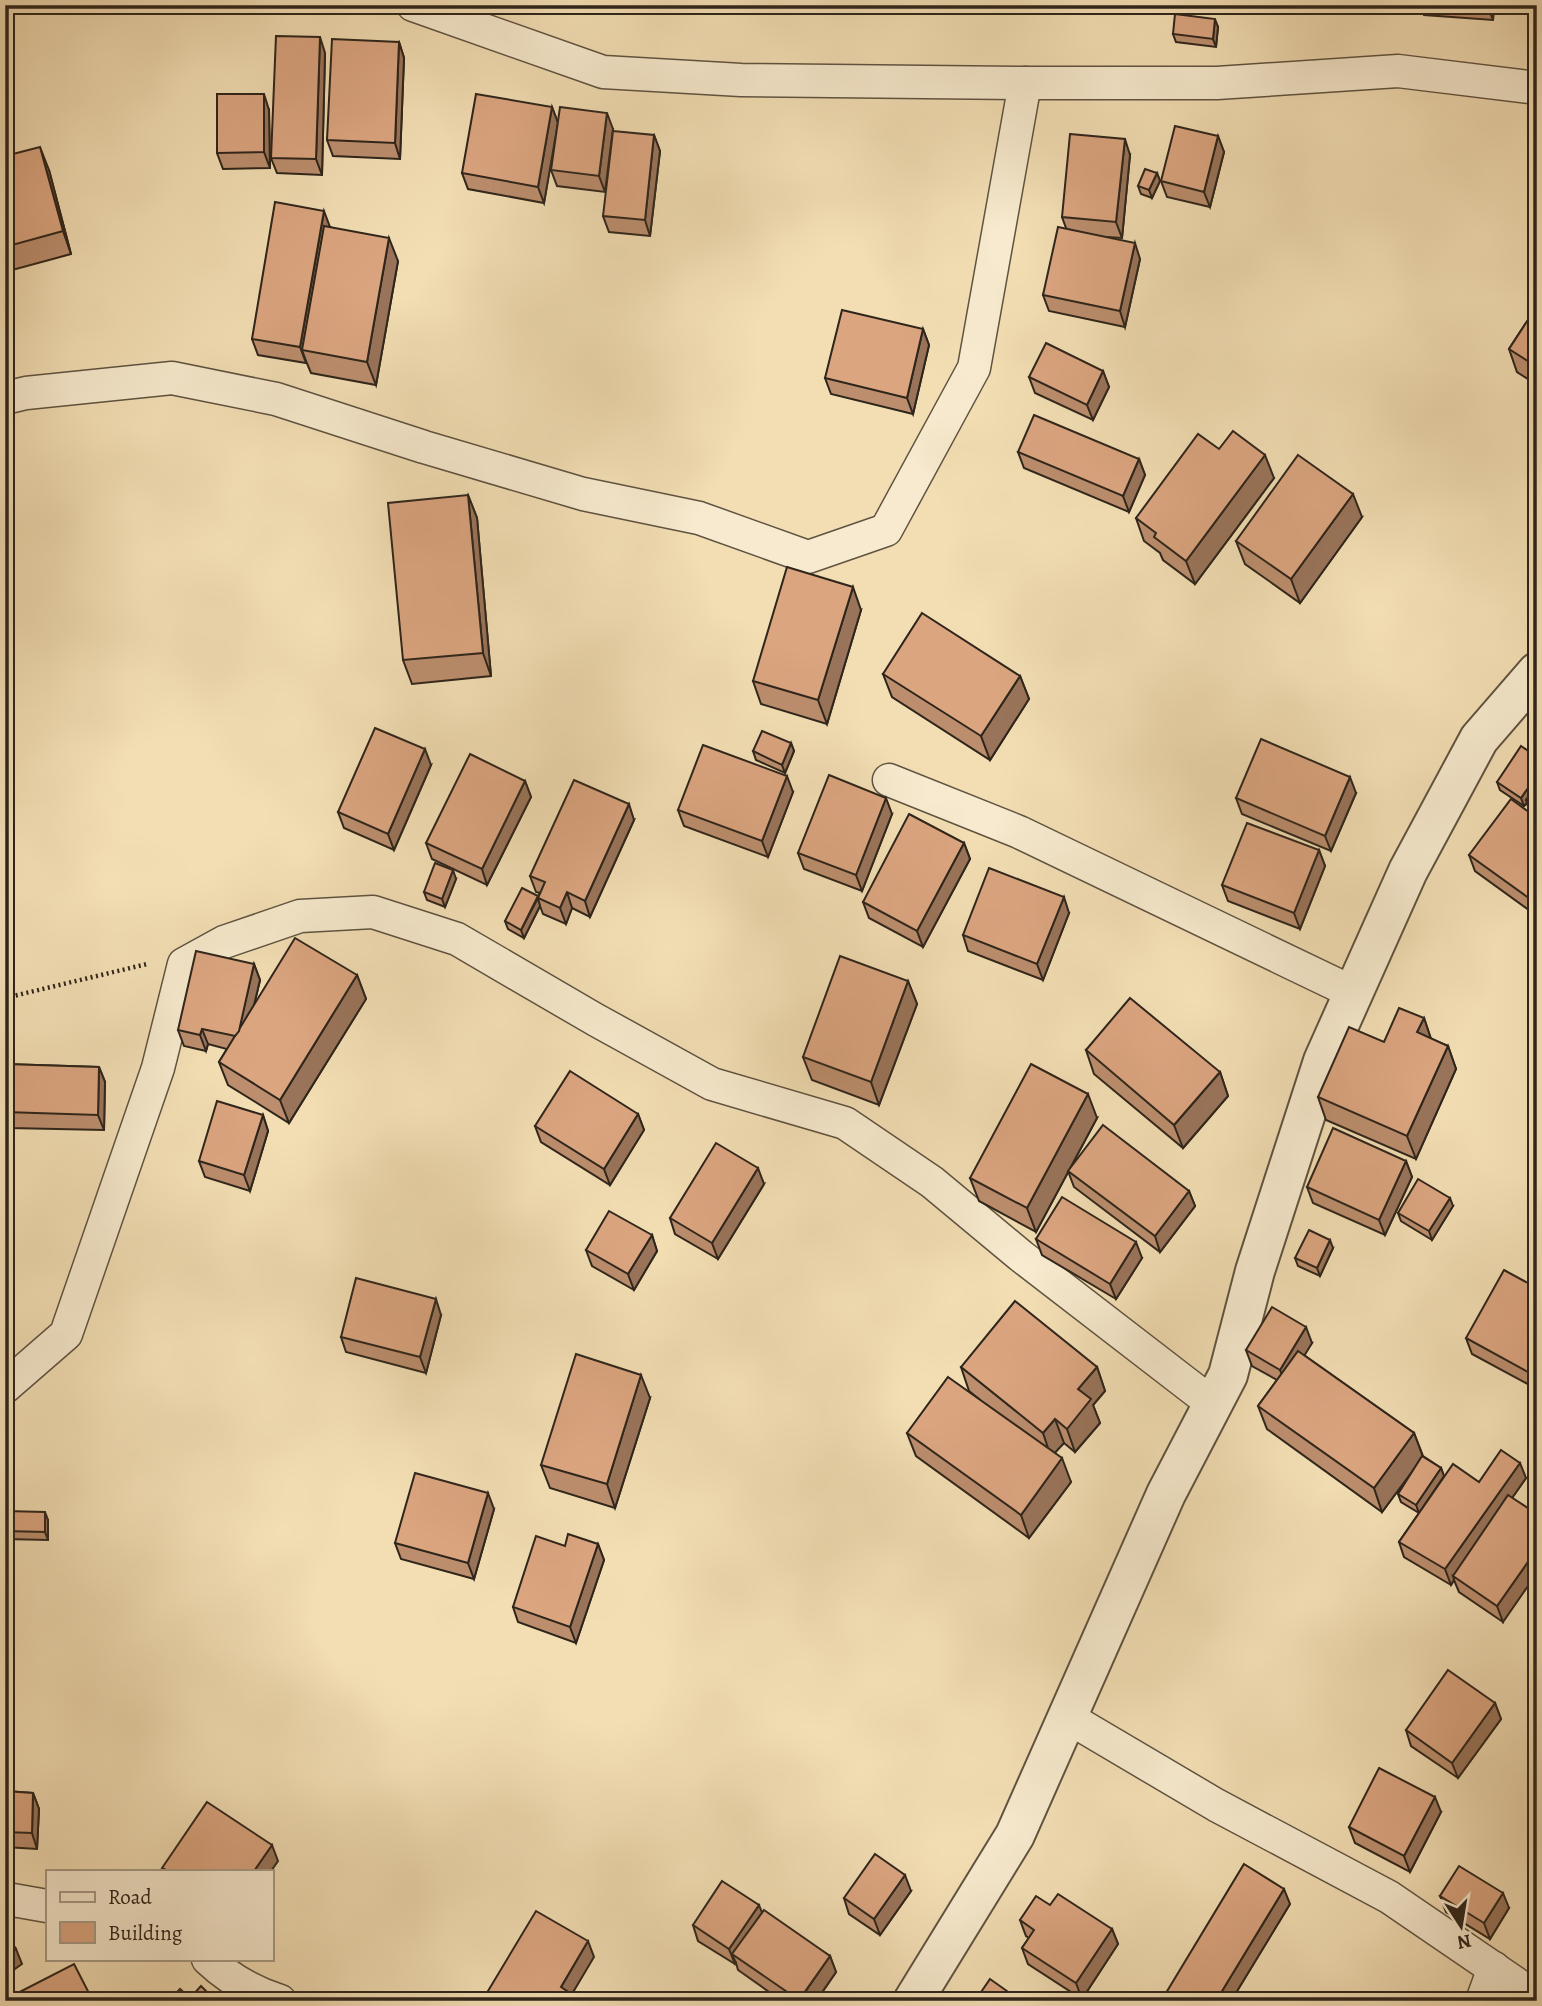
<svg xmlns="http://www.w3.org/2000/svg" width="1542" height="2006" font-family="Alegreya,serif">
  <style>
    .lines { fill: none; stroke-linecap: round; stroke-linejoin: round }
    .minor-casing { stroke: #5f5341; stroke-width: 35 }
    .tertiary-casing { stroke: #5f5341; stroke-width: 42 }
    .path { stroke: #2e251b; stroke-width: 4.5; stroke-dasharray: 2 3.5; stroke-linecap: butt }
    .minor { stroke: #f7eace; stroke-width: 32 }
    .tertiary { stroke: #f7eace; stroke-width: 38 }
    .wall { fill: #bc8e6e; stroke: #2e251b; stroke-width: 2 }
    .shaded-wall { fill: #99745a; stroke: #2e251b; stroke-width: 2 }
    .building { fill: #dba580; stroke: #2e251b; stroke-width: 2 }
  </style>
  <rect width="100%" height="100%" fill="#f3deb4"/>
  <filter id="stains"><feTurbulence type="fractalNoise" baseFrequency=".00286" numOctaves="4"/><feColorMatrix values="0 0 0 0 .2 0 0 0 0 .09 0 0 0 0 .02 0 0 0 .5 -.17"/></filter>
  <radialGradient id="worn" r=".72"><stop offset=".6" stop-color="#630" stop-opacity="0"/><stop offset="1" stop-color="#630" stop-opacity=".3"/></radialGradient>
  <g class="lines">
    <defs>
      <g id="minor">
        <polyline points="413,5 603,72 741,80 1025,83 1217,83 1398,71 1537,88"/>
        <polyline points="5,398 26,393 172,378 276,399 424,447 583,494 699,518 808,557 886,530 974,368 1025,83"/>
        <polyline points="889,780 1019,832 1354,993"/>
        <polyline points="5,1387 66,1334 158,1068 184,964 224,942 300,916 373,912 457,939 596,1020 712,1084 845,1123 932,1182 1021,1256 1213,1404"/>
        <polyline points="1067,1717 1216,1805 1389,1897 1537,1998"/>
        <polyline points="5,1902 13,1900 47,1906"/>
        <path d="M208,1959C229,1979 252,1992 280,2001"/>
        <polyline points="1482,2001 1494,1968"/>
      </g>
      <polyline id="tertiary" points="913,2001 1015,1835 1166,1494 1228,1375 1255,1271 1323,1061 1408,871 1479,739 1537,672"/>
    </defs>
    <use href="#minor" class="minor-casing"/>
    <use href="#tertiary" class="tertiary-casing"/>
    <polyline class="path" points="5,998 147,964"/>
    <use href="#minor" class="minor"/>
    <use href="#tertiary" class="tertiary"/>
  </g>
  <g class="wall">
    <polygon points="955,5 975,5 974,7"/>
    <polygon points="1420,5 1494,5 1493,20 1424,15"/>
    <polygon points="1218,27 1216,47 1176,42 1173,34"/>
    <polygon points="399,42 404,58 400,159 333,156 327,140"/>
    <polygon points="325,53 322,175 277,173 271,158"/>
    <polygon points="552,107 558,123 613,129 605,192 557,186 551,170 557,125 544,203 468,189 462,173"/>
    <polygon points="269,110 270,168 223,169 217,153"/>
    <polygon points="654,135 660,151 650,236 609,232 603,216"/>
    <polygon points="1218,136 1224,152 1210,207 1167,197 1161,181"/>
    <polygon points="1130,155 1122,238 1106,237 1140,259 1125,327 1049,311 1043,295 1066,228 1062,217"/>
    <polygon points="5,156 49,170 71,254 5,272"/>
    <polygon points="1157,173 1160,181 1152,198 1141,194 1138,186"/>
    <polygon points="330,227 398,261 376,385 311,373 306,361 306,363 258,355 252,339"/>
    <polygon points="1537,306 1537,385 1517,372 1509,349"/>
    <polygon points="923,329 929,345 913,414 831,394 825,378"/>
    <polygon points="1103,371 1109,387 1093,420 1035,393 1029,377"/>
    <polygon points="1219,449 1274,478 1195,584 1163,560 1160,553 1144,541 1136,518"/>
    <polygon points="1018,452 1139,459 1145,475 1129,512 1024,468"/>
    <polygon points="468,495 477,518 491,676 412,684 403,660"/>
    <polygon points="1362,517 1300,603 1245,564 1236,541"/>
    <polygon points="861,610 827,724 761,704 753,681"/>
    <polygon points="883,674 1020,676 1029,699 990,760 892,697"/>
    <polygon points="791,743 794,751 785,773 756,760 753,751"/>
    <polygon points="1537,757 1537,916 1475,871 1469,855 1530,813 1527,803 1524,806 1500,790 1497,782"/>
    <polygon points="431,765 394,850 344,828 338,812"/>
    <polygon points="525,781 531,797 487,885 432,859 426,843"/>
    <polygon points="793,792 768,857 684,826 678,810"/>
    <polygon points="1356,793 1331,851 1242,814 1236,798"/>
    <polygon points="892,814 862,891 804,869 798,853"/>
    <polygon points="634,820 590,917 572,908 566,924 543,914 540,906 524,938 508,929 505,921 538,896 540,893 536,892 530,876"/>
    <polygon points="964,843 970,859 923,947 869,918 863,902"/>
    <polygon points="1319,850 1325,866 1300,929 1228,901 1222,885"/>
    <polygon points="456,879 445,907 427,900 424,892"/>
    <polygon points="1069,913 1043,980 968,951 963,935"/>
    <polygon points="254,964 260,980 254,1005 357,975 366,999 289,1123 228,1085 219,1062 227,1049 208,1044 206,1051 184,1046 178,1030"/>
    <polygon points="908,981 917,1004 879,1105 812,1080 803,1057"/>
    <polygon points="1424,1018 1431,1039 1448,1046 1456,1069 1416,1159 1326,1120 1318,1097 1384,1042"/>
    <polygon points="1086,1050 1220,1072 1228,1096 1183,1148 1094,1074"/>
    <polygon points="5,1064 99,1067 105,1082 104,1130 9,1128 5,1117"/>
    <polygon points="638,1114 644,1130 610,1185 541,1142 535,1126"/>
    <polygon points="263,1115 268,1131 250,1191 205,1177 199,1161"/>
    <polygon points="1097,1118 1036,1232 979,1201 970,1178"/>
    <polygon points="1406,1161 1412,1177 1385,1235 1313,1203 1307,1187"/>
    <polygon points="1068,1171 1189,1191 1195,1206 1160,1252 1074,1187"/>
    <polygon points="764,1184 718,1259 675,1234 670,1218"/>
    <polygon points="1453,1206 1432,1240 1401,1221 1398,1213"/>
    <polygon points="652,1235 657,1251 634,1290 592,1266 586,1250"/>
    <polygon points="1036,1239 1142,1258 1116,1299 1042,1255"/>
    <polygon points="1333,1248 1320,1276 1298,1266 1295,1258"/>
    <polygon points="1537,1288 1537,1389 1472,1354 1466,1338"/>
    <polygon points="441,1315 426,1373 346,1352 341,1337"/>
    <polygon points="1312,1343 1304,1355 1414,1433 1423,1456 1441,1468 1444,1476 1479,1482 1526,1478 1512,1498 1503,1622 1459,1592 1454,1580 1451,1585 1404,1557 1399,1542 1419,1513 1401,1502 1398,1494 1414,1468 1382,1512 1267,1429 1258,1406 1277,1380 1252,1366 1246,1350"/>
    <polygon points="961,1367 1097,1367 1105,1391 1093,1405 1100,1423 1075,1452 1064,1443 1054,1453 1071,1482 1029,1538 916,1456 907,1433 979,1399 969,1391"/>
    <polygon points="650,1398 615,1508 550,1488 541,1465"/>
    <polygon points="494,1509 474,1579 401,1559 395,1543"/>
    <polygon points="5,1511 48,1520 48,1540 5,1539"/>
    <polygon points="598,1544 604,1560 576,1643 518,1622 513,1607 565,1546"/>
    <polygon points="1495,1703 1501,1719 1458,1778 1411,1746 1406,1730"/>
    <polygon points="5,1791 33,1793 39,1809 37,1849 5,1847"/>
    <polygon points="1441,1812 1410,1872 1355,1843 1349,1827"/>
    <polygon points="911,1891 880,1935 849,1914 844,1898"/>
    <polygon points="1440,1896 1509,1908 1490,1939 1446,1912"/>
    <polygon points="1290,1904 1231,2001 1169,2001 1166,1993"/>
    <polygon points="1050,1905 1112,1929 1118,1944 1082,1999 1028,1964 1022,1948 1029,1938 1026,1936 1020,1920"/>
    <polygon points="762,1913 830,1956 836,1972 821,1994 831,2001 782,2001 738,1970 736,1963 735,1964 698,1941 693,1925"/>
  </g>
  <g class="shaded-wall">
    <polygon points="1487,5 1494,5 1493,20"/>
    <polygon points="1215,19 1218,27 1216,47 1213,39"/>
    <polygon points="320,37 325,53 322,175 316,159"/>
    <polygon points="399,42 404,58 400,159 395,143"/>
    <polygon points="264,94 269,110 270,168 264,152"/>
    <polygon points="552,107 558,123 544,203 538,187"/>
    <polygon points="607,113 613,129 605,192 599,176"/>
    <polygon points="654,135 660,151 650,236 645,220"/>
    <polygon points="1218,136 1224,152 1210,207 1204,192"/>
    <polygon points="1125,139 1130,155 1122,238 1116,222"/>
    <polygon points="40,147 49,170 71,254 63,231"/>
    <polygon points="1157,173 1160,181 1152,198 1149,190"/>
    <polygon points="324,211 330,227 302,350 306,361 306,363 300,347"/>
    <polygon points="389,238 398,261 376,385 367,362"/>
    <polygon points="1135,243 1140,259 1125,327 1120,311"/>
    <polygon points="923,329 929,345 913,414 907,398"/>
    <polygon points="1103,371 1109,387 1093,420 1087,405"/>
    <polygon points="1265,455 1274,478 1195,584 1186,561"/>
    <polygon points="1139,459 1145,475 1129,512 1123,496"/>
    <polygon points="1353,494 1362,517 1300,603 1291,579"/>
    <polygon points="468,495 477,518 491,676 483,653"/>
    <polygon points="853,587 861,610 827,724 818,700"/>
    <polygon points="1020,676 1029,699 990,760 981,736"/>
    <polygon points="791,743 794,751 785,773 782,765"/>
    <polygon points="425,749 431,765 394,850 388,834"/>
    <polygon points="1537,775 1537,788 1526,800 1527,803 1524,806 1521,798"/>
    <polygon points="787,776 793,792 768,857 762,841"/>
    <polygon points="1350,777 1356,793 1331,851 1325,836"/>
    <polygon points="525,781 531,797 487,885 482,869"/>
    <polygon points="886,798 892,814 862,891 856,875"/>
    <polygon points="629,804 634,820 590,917 585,901"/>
    <polygon points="964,843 970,859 923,947 917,931"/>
    <polygon points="1319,850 1325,866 1300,929 1294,913"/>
    <polygon points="453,870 456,879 445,907 442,899"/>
    <polygon points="567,892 572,908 566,924 560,908"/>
    <polygon points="1064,897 1069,913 1043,980 1037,964"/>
    <polygon points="538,898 540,906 524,938 521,930"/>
    <polygon points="254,964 260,980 243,1052 237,1037"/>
    <polygon points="357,975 366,999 289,1123 280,1100"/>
    <polygon points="908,981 917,1004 879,1105 871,1082"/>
    <polygon points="1424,1018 1432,1042 1417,1032"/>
    <polygon points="202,1029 208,1044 206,1051 200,1035"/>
    <polygon points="1448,1046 1456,1069 1416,1159 1407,1136"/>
    <polygon points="99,1067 105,1082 104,1130 98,1115"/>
    <polygon points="1220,1072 1228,1096 1183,1148 1174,1125"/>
    <polygon points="1088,1094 1097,1118 1036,1232 1027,1208"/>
    <polygon points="638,1114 644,1130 610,1185 604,1169"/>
    <polygon points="263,1115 268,1131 250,1191 244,1175"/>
    <polygon points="1406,1161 1412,1177 1385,1235 1379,1220"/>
    <polygon points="758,1168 764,1184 718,1259 712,1243"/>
    <polygon points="1189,1191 1195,1206 1160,1252 1155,1236"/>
    <polygon points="1450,1198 1453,1206 1432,1240 1429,1231"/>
    <polygon points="652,1235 657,1251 634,1290 628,1274"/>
    <polygon points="1330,1240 1333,1248 1320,1276 1317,1268"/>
    <polygon points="1136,1242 1142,1258 1116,1299 1110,1284"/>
    <polygon points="436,1299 441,1315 426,1373 420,1357"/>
    <polygon points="1306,1327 1312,1343 1286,1386 1280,1370"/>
    <polygon points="1097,1367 1105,1391 1093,1405 1100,1423 1075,1452 1067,1429 1078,1389"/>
    <polygon points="641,1375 650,1398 615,1508 607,1484"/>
    <polygon points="1055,1419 1064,1443 1051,1457 1043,1433"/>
    <polygon points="1414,1433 1423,1457 1382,1512 1374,1488"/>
    <polygon points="1062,1458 1071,1482 1029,1538 1021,1515"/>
    <polygon points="1520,1463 1526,1478 1456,1578 1453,1576 1454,1580 1451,1585 1445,1569"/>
    <polygon points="1441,1468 1444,1476 1419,1513 1416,1505"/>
    <polygon points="488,1493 494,1509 474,1579 468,1563"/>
    <polygon points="45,1512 48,1520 48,1540 45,1532"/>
    <polygon points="598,1544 604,1560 576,1643 570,1627"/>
    <polygon points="1537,1549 1537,1573 1503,1622 1497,1606"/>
    <polygon points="1495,1703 1501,1719 1458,1778 1452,1763"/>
    <polygon points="33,1793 39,1809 37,1849 32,1833"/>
    <polygon points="1435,1797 1441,1812 1410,1872 1404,1856"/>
    <polygon points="272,1845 278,1861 271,1871 254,1871"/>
    <polygon points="905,1875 911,1891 880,1935 874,1919"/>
    <polygon points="1284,1889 1290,1904 1231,2001 1216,2001"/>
    <polygon points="1503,1893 1509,1908 1490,1939 1484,1923"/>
    <polygon points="759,1905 765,1920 732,1954 736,1963 735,1964 729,1949"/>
    <polygon points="1112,1929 1118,1944 1082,1999 1076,1983"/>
    <polygon points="588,1941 594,1957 569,1999 570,2001 561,2001 561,1987"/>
    <polygon points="16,1949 22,1964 5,1976 5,1956"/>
    <polygon points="830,1956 836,1972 816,2001 799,2001"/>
  </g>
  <g class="building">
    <polygon points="1175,14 1215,19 1213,39 1173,34"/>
    <polygon points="276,36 320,37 316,159 271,158"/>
    <polygon points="332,39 399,42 395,143 327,140"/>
    <polygon points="217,94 264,94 264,152 217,153"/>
    <polygon points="476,94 552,107 538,187 462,173"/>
    <polygon points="560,107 607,113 599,176 551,170"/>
    <polygon points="1175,126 1218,136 1204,192 1161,181"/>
    <polygon points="613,131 654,135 645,220 603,216"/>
    <polygon points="1070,134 1125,139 1116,222 1062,217"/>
    <polygon points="40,147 63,231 5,247 5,156"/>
    <polygon points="1145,169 1157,173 1149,190 1138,186"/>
    <polygon points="275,202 324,211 300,347 252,339"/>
    <polygon points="324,226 389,238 367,362 302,350"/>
    <polygon points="1058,227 1135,243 1120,311 1043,295"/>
    <polygon points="1537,306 1537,367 1509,349"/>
    <polygon points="842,310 923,329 907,398 825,378"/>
    <polygon points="1046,343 1103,371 1087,405 1029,377"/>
    <polygon points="1034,415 1139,459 1123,496 1018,452"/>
    <polygon points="1233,431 1265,455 1186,561 1154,537 1156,533 1136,518 1198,434 1219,449"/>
    <polygon points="1298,455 1353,494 1291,579 1236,541"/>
    <polygon points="468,495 483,653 403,660 388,503"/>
    <polygon points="787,567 853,587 818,700 753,681"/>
    <polygon points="922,613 1020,676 981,736 883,674"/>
    <polygon points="375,728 425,749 388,834 338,812"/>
    <polygon points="762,731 791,743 782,765 753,751"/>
    <polygon points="1261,739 1350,777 1325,836 1236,798"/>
    <polygon points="703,745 787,776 762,841 678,810"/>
    <polygon points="1521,746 1537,757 1537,775 1521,798 1497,782"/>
    <polygon points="470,754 525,781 482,869 426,843"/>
    <polygon points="829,775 886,798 856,875 798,853"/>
    <polygon points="574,780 629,804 585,901 567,892 560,908 538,898 545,882 530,876"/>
    <polygon points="1537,785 1537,808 1526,800"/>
    <polygon points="1511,799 1537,818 1537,904 1469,855"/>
    <polygon points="909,814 964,843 917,931 863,902"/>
    <polygon points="1247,823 1319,850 1294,913 1222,885"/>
    <polygon points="435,863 453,870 442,899 424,892"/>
    <polygon points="989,868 1064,897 1037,964 963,935"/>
    <polygon points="522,888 538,896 521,930 505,921"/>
    <polygon points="295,938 357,975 280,1100 219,1062"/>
    <polygon points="196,951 254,964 239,1031 235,1036 202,1029 200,1035 178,1030"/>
    <polygon points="840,956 908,981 871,1082 803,1057"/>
    <polygon points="1130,998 1220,1072 1174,1125 1086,1050"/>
    <polygon points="1399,1008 1424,1018 1417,1032 1448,1046 1407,1136 1318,1097 1349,1027 1384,1042"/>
    <polygon points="5,1064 99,1067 98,1115 5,1112"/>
    <polygon points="1031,1064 1088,1094 1027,1208 970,1178"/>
    <polygon points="570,1071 638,1114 604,1169 535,1126"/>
    <polygon points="217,1101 263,1115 244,1175 199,1161"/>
    <polygon points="1103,1125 1189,1191 1155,1236 1068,1171"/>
    <polygon points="1333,1128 1406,1161 1379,1220 1307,1187"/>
    <polygon points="716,1143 758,1168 712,1243 670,1218"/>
    <polygon points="1418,1179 1450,1198 1429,1231 1398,1213"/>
    <polygon points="1062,1197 1136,1242 1110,1284 1036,1239"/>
    <polygon points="609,1211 652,1235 628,1274 586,1250"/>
    <polygon points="1309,1230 1330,1240 1317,1268 1295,1258"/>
    <polygon points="1504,1270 1537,1288 1537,1377 1466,1338"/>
    <polygon points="356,1278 436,1299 420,1357 341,1337"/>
    <polygon points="1015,1301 1097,1367 1078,1389 1091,1399 1067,1429 1055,1419 1043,1433 961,1367"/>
    <polygon points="1272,1307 1306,1327 1280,1370 1246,1350"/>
    <polygon points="1298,1351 1414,1433 1374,1488 1258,1406"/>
    <polygon points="576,1354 641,1375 607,1484 541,1465"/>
    <polygon points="948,1377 1062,1458 1021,1515 907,1433"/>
    <polygon points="1501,1450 1520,1463 1445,1569 1399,1542 1453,1464 1479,1482"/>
    <polygon points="1422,1456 1441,1468 1416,1505 1398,1494"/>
    <polygon points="415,1473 488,1493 468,1563 395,1543"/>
    <polygon points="1508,1495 1537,1514 1537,1549 1497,1606 1453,1576"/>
    <polygon points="5,1511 45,1512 45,1532 5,1531"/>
    <polygon points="568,1534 598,1544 570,1627 513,1607 536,1536 565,1546"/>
    <polygon points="1448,1670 1495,1703 1452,1763 1406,1730"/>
    <polygon points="1379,1768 1435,1797 1404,1856 1349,1827"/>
    <polygon points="5,1791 33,1793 32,1833 5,1832"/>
    <polygon points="207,1802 272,1845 254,1871 168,1871 162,1868"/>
    <polygon points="875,1854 905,1875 874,1919 844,1898"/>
    <polygon points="1244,1864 1284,1889 1216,2001 1180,2001 1166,1993"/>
    <polygon points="1459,1866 1503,1893 1484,1923 1440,1896"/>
    <polygon points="722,1881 759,1905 729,1949 693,1925"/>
    <polygon points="1058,1894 1112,1929 1076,1983 1022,1948 1034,1930 1020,1920 1036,1896 1050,1905"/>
    <polygon points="764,1910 830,1956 799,2000 732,1954"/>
    <polygon points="536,1911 588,1941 561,1987 567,1991 561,2001 482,2001"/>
    <polygon points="5,1932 16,1949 5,1956"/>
    <polygon points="74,1964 93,2001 7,2001 6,1999"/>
    <polygon points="990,1979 1021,2001 975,2001"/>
    <polygon points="201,1986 216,2001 169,2001 180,1989 190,1998"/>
    <polygon points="819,1993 831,2001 814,2001"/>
  </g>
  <rect width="1542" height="2006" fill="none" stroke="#f3deb4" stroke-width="28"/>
  <rect x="7" y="7" width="1528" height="1992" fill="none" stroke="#2e251b" stroke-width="3.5"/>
  <rect x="14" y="14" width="1514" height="1978" fill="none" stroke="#2e251b" stroke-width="2"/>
  <rect x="46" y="1870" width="228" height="91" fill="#f7eace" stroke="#a79b86" stroke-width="2"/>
  <rect x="60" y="1892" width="35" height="10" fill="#f7eace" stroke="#a79b86" stroke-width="2"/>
  <text x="108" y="1904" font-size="21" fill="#2e251b">Road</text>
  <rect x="60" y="1922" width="35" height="21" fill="#dba580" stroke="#a79b86" stroke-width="2"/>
  <text x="108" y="1940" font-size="21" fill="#2e251b">Building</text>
  <g transform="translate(1461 1926) rotate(168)" stroke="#f7eace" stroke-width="5" paint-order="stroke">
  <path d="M0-5L12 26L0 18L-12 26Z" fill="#2e251b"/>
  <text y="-10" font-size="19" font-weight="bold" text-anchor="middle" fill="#2e251b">N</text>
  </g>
  <rect width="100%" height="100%" filter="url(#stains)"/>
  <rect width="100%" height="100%" fill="url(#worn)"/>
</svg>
